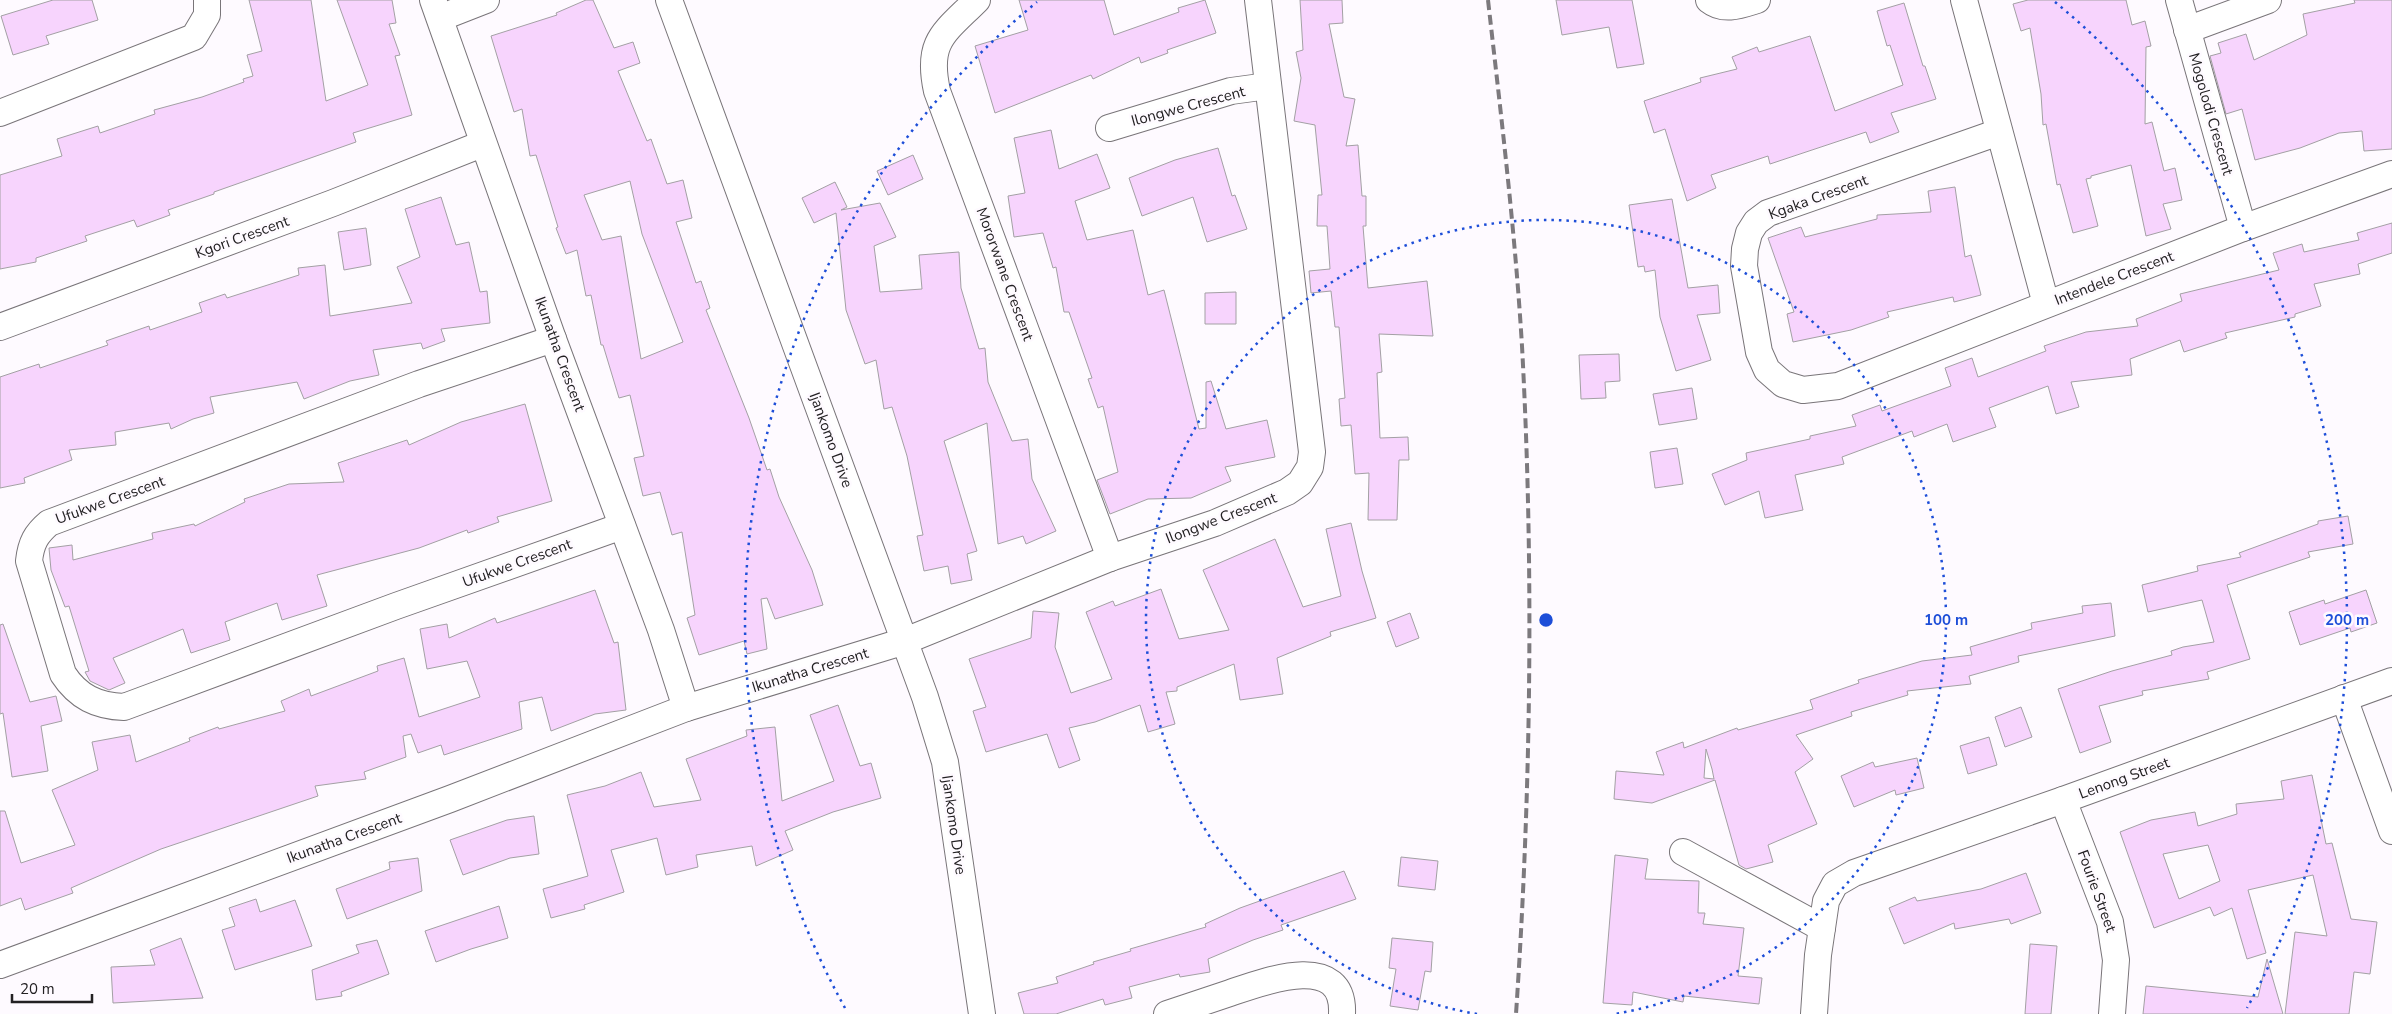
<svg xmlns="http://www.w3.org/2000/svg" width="2392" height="1014" font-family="'Nunito Sans',sans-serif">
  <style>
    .building { fill: #f7d4fd; stroke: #a3a0a4; fill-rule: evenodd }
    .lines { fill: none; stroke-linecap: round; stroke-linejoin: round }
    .minor-casing { stroke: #797579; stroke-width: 28 }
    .minor { stroke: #fff; stroke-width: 26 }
    .rail { stroke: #7c797d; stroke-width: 4; stroke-dasharray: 10 5; stroke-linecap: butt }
    .ring { fill: none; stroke: #1d4ed8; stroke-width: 2.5; stroke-dasharray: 2.5 5 }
    .labels { text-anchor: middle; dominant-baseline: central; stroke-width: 5; stroke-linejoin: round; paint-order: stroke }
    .street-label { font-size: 15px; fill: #232123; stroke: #fefaff }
    .centre { fill: #1d4ed8; stroke: #fefaff; stroke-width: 2.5 }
    .ring-label { font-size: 15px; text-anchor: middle; font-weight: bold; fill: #1d4ed8; stroke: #fefaff; stroke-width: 5; stroke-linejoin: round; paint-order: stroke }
  </style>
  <rect width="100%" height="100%" fill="#fefaff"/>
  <g class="building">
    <polygon points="53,0 92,0 98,20 46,36 49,44 13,55 1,16"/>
    <polygon points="249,0 311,0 326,101 368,85 337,0 392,0 396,23 389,24 400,55 395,56 412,115 353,133 356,142 214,192 214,194 168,210 170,215 137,227 134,220 85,236 87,241 36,258 36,262 0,269 0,175 62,156 57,139 98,126 100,133 155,114 154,110 202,97 244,82 243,79 253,76 247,55 262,51"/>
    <path d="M586,0H593L614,48L633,42L640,63L618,71L647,141L651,139L667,184L683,180L692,218L676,222L696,283L701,281L710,308L706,310L749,418L767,470L770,469L779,497L812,570L823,605L775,619L767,598L761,599L767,649L747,654L744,641L699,655L687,618L695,615L682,532L672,535L660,492L643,496L634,458L644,456L630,395L619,398L603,345H601L591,295L586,296L577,250L566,254L556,228L558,227L536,155L530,156L522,109L514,112L491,36L557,15L556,13ZM630,181L642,234L683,342L641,359L621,236L602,240L584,195Z"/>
    <polygon points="1019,0 1104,0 1114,35 1179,12 1178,8 1205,0 1216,33 1167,50 1168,53 1141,63 1139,57 1093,79 1091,75 995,113 975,46 1028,30"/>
    <polygon points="1300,0 1342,0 1343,23 1329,24 1344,97 1355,99 1346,146 1358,145 1362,196 1366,196 1366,226 1363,226 1368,288 1427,281 1433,336 1379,334 1382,372 1377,373 1380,438 1408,437 1409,460 1399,460 1397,520 1368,520 1369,473 1355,474 1351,425 1341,426 1339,399 1345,398 1339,327 1335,327 1331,291 1311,293 1309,271 1330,269 1327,226 1317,226 1318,195 1322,195 1315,125 1294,121 1301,78 1296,52 1303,50"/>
    <polygon points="1556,0 1632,0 1644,64 1617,68 1609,27 1562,35"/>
    <polygon points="2028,0 2126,0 2132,25 2145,21 2151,46 2146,47 2145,124 2152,122 2164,171 2175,168 2182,200 2163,204 2171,229 2146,236 2131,165 2091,176 2091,178 2086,179 2098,226 2073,233 2060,184 2057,185 2046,124 2043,125 2041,94 2030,28 2021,31 2013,4"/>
    <polygon points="2354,0 2392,0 2392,149 2364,151 2362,131 2339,133 2300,148 2255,160 2242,109 2226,114 2210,56 2221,53 2218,43 2246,34 2254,60 2307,35 2303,14 2355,3"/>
    <polygon points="1904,3 1923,66 1925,66 1936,99 1891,113 1899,132 1870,143 1866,132 1770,164 1768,156 1711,175 1716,188 1687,201 1665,129 1654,133 1644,101 1701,82 1700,78 1737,69 1732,57 1757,47 1759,52 1810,36 1835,111 1903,85 1890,45 1887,46 1877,11"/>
    <polygon points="1051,130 1059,169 1097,154 1110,188 1075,201 1087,240 1133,230 1148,295 1164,290 1199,429 1206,428 1206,382 1211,381 1226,429 1267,420 1275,457 1225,467 1231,481 1191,498 1148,499 1110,514 1097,480 1118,472 1103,406 1098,408 1088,379 1092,378 1069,312 1064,312 1056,267 1053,268 1043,233 1014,237 1008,196 1025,193 1014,138"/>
    <polygon points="1218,148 1232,196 1235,195 1247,229 1207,242 1193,197 1142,216 1129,178 1175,160"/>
    <polygon points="913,155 923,179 888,195 877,171"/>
    <polygon points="835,182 847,207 841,210 880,203 896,237 874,246 880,292 922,289 919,255 959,252 961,288 979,349 985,348 988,382 1012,441 1028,439 1032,479 1056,531 1026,544 1023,536 998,544 987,423 944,441 977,551 967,554 972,580 951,584 948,566 924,571 917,536 923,535 907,456 892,407 884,409 876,360 865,364 846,310 836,213 814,223 802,198"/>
    <polygon points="1955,187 1965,257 1971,255 1981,295 1954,302 1953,297 1887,312 1889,317 1851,330 1793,342 1787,314 1794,312 1768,238 1801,227 1805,237 1877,219 1877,215 1931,212 1928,191"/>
    <polygon points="441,197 456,245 469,242 480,292 487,291 490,323 441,329 445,341 423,349 421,343 373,350 379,375 350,381 304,399 297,382 210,397 214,413 193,419 171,429 169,423 115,432 116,445 69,450 72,460 24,478 25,483 0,488 0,377 39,364 40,368 108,345 106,341 149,326 150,330 202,312 199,303 225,294 227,298 299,275 298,268 325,265 330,316 412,303 397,267 420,257 405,209"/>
    <polygon points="1672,199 1688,288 1718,285 1720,313 1697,315 1711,360 1676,371 1660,317 1655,270 1645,272 1644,266 1638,267 1629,205"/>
    <polygon points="2392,223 2392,253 2358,264 2360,274 2314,284 2321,306 2295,314 2295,317 2225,333 2227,338 2184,352 2180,340 2130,359 2132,375 2071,382 2079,407 2056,414 2048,386 1989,408 1996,427 1953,442 1947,424 1914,437 1912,431 1842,457 1844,464 1795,475 1803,510 1765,518 1759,491 1725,505 1712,474 1747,460 1746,453 1810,439 1810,436 1856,426 1852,415 1880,405 1882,411 1951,386 1945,368 1972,358 1978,377 2046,351 2044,346 2086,332 2138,326 2136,319 2182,301 2180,294 2279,270 2273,253 2302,244 2304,252 2359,240 2357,233"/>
    <polygon points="366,228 371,265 344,270 338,232"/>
    <polygon points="1236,292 1236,324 1205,324 1205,293"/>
    <polygon points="1619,354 1620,381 1605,382 1606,398 1581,399 1579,355"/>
    <polygon points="1692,388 1697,419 1659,425 1653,394"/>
    <polygon points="525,404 552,501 497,517 499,522 468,533 467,530 419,548 317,575 327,606 282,620 277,603 225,622 230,640 191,653 183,629 113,658 125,683 109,690 90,681 85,672 89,671 69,606 65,607 51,570 49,548 72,545 73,560 153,539 152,533 194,524 195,526 245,502 244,499 289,484 344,482 338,463 407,440 409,445 461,422"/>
    <polygon points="1677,448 1683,484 1655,488 1650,452"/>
    <polygon points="2348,516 2353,544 2308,552 2310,557 2227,585 2250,659 2207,672 2209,679 2142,691 2143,695 2099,706 2111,742 2080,753 2058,689 2112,671 2172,655 2171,651 2183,647 2214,642 2202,600 2148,612 2142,585 2198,571 2197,566 2241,557 2239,553 2318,524 2318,521"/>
    <polygon points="1351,523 1362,571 1376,618 1330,632 1331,636 1277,658 1283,694 1240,700 1234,664 1177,687 1177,691 1166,692 1175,724 1148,732 1140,705 1095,722 1069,728 1080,760 1059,768 1047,734 986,752 973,711 986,707 969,659 1031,638 1033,611 1059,613 1055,647 1071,693 1112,679 1086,612 1113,601 1115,606 1161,589 1179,639 1229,630 1203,570 1275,539 1303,607 1341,596 1326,529"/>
    <polygon points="595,590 614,643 618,642 626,710 595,714 551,731 542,697 519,702 522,729 444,755 441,745 418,753 411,734 403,736 406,757 364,772 366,779 315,786 318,796 161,849 71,888 73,893 25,910 21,898 0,906 0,811 5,811 21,863 75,845 52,790 98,770 92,742 130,735 136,762 190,741 189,738 218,727 219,729 285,711 281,701 309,689 311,696 378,671 377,666 404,658 419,717 480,697 467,661 427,669 420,629 447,624 449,638 495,618 497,623"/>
    <polygon points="2366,590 2377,623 2351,632 2350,628 2300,645 2289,612 2324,600 2325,604"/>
    <path d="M2111,603L2115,636L2018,656L2019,662L1969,676L1971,684L1907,691L1908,695L1851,712L1852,716L1796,735L1813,759L1795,772L1817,824L1768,845L1773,862L1746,869L1739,865L1715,780L1652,803L1614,799L1616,771L1664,775L1656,752L1683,742L1684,748L1737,728L1738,730L1813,709L1810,700L1859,683L1858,680L1922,661L1972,655L1970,647L2032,629L2031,623L2083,613L2082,606ZM1706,749L1712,769L1714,779L1704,778Z"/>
    <polygon points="1410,613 1419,638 1396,647 1387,622"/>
    <polygon points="3,624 30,702 56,696 62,721 41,726 48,771 12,777 3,713 0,714 0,625"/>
    <polygon points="838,705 860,766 871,763 881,798 833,812 785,831 793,850 756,866 752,846 696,855 698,867 666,875 657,838 611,850 624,892 584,905 585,909 551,918 543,889 588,876 567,795 605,786 641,772 654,807 701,800 686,759 747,736 746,730 775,727 782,801 834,781 810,715"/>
    <polygon points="2021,707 2032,737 2005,747 1995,717"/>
    <polygon points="1989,737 1997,765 1968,774 1960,746"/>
    <polygon points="1917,758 1924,788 1896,795 1895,790 1854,807 1841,776 1873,762 1875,767"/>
    <path d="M2312,775L2326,844L2332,843L2351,919L2377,922L2370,974L2354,972L2349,1014H2285L2295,932L2327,936L2313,875L2248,890L2266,953L2247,959L2232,908L2214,916L2210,907L2154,928L2120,832L2151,820L2195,812L2198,826L2237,814L2236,804L2284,799L2281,781ZM2208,845L2220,881L2179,899L2163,854Z"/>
    <polygon points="534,816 539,854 510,858 463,875 450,840 507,820"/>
    <polygon points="1615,855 1648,859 1645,879 1699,881 1698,913 1705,913 1703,924 1744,928 1738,976 1762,978 1759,1004 1684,996 1683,1002 1633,992 1632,1005 1603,1003"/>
    <polygon points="1401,857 1438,861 1435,890 1398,886"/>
    <polygon points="418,858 422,891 347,919 336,889 390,869 389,862"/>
    <polygon points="1344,871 1356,899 1281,925 1283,930 1253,940 1208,959 1210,972 1180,977 1179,974 1129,987 1132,998 1105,1005 1103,999 1056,1014 1024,1014 1018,993 1058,983 1056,977 1094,964 1093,962 1131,951 1130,949 1206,927 1205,924 1240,908"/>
    <polygon points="2026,873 2041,913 2011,924 2009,919 1955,929 1954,923 1904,944 1889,908 1915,897 1917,901 1981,889"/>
    <polygon points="256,899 260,912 295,900 312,946 235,970 222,930 235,926 229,908"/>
    <polygon points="499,906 508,938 471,949 436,962 425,931"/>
    <polygon points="181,938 203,998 113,1003 111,967 155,965 150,950"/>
    <polygon points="1392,938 1433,942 1431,972 1425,971 1418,1010 1390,1006 1396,969 1389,968"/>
    <polygon points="377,940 389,974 341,992 342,996 316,1000 312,970 359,953 356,945"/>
    <polygon points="2030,944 2057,946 2051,1014 2025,1014"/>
    <polygon points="2267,959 2283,1014 2143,1014 2146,986 2258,997"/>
  </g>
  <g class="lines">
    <defs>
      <g id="minor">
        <polyline points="433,0 553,339 661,630 686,708"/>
        <polyline points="669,0 925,697 945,762 982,1014"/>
        <path d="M977,0C944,33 926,41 937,91L1110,558"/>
        <path d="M1709,0C1724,12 1741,5 1757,0"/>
        <polyline points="1964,0 2046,304"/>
        <polyline points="2179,0 2243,228"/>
        <polyline points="440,18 486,0"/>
        <polyline points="2187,30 2268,0"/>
        <polyline points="0,113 194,37 207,15 207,0"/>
        <polyline points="1109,128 1231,91 1268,86"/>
        <polyline points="1999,132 1768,213 1756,222 1749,233 1745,249 1744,266 1759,352 1767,370 1783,384 1803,390 1838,386 2243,228 2392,174"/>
        <polyline points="0,327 333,203 482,144"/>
        <path d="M553,339L419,384L49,523C36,534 31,543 29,561L63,674C78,697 97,706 124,707L396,606L622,526"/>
        <polyline points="2344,698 2392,831"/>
        <polyline points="2063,800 2110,922 2116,960 2112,1014"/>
        <polyline points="1683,852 1822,928"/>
        <polyline points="0,965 450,799 686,708 905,641 1110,558 1215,523 1287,492 1300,483 1310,467 1312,452 1258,0"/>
        <path d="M1167,1014C1188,1007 1209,1000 1230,993C1262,982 1345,950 1342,1014"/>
        <polyline points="1814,1014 1818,955 1826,901 1835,884 1854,873 2063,800 2392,681"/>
      </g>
    </defs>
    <use href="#minor" class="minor-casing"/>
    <use href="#minor" class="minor"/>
    <path class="rail" d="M1488,0C1501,115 1515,230 1522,346C1534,568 1531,791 1516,1014"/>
  </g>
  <g class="ring">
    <path d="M1477 1014A400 400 0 1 1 1615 1014"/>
    <path d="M845 1008A801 801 0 0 1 1037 2M2055 2A801 801 0 0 1 2247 1008"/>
  </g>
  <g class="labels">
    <g class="street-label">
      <text transform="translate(1188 106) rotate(-15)">Ilongwe Crescent</text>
      <text transform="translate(2211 114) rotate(74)">Mogolodi Crescent</text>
      <text transform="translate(1818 197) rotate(-20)">Kgaka Crescent</text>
      <text transform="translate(242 237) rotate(-20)">Kgori Crescent</text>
      <text transform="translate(1005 274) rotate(70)">Mororwane Crescent</text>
      <text transform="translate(2114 278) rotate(-21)">Intendele Crescent</text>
      <text transform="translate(560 354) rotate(70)">Ikunatha Crescent</text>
      <text transform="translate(831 440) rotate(70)">Ijankomo Drive</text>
      <text transform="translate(110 500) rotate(-20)">Ufukwe Crescent</text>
      <text transform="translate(1221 518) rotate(-21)">Ilongwe Crescent</text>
      <text transform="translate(517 563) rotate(-20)">Ufukwe Crescent</text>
      <text transform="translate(810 670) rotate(-17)">Ikunatha Crescent</text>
      <text transform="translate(2124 778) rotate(-20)">Lenong Street</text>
      <text transform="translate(954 825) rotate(82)">Ijankomo Drive</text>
      <text transform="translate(344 838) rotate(-20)">Ikunatha Crescent</text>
      <text transform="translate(2097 891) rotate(70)">Fourie Street</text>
    </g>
  </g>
  <circle cx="1546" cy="620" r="8" class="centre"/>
  <g class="ring-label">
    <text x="1946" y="625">100 m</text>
    <text x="2347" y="625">200 m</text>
  </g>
  <path d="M12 994v8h80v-8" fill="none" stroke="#232123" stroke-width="2.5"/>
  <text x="20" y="994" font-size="15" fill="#232123" stroke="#fefaff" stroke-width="4" paint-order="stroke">20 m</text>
</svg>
